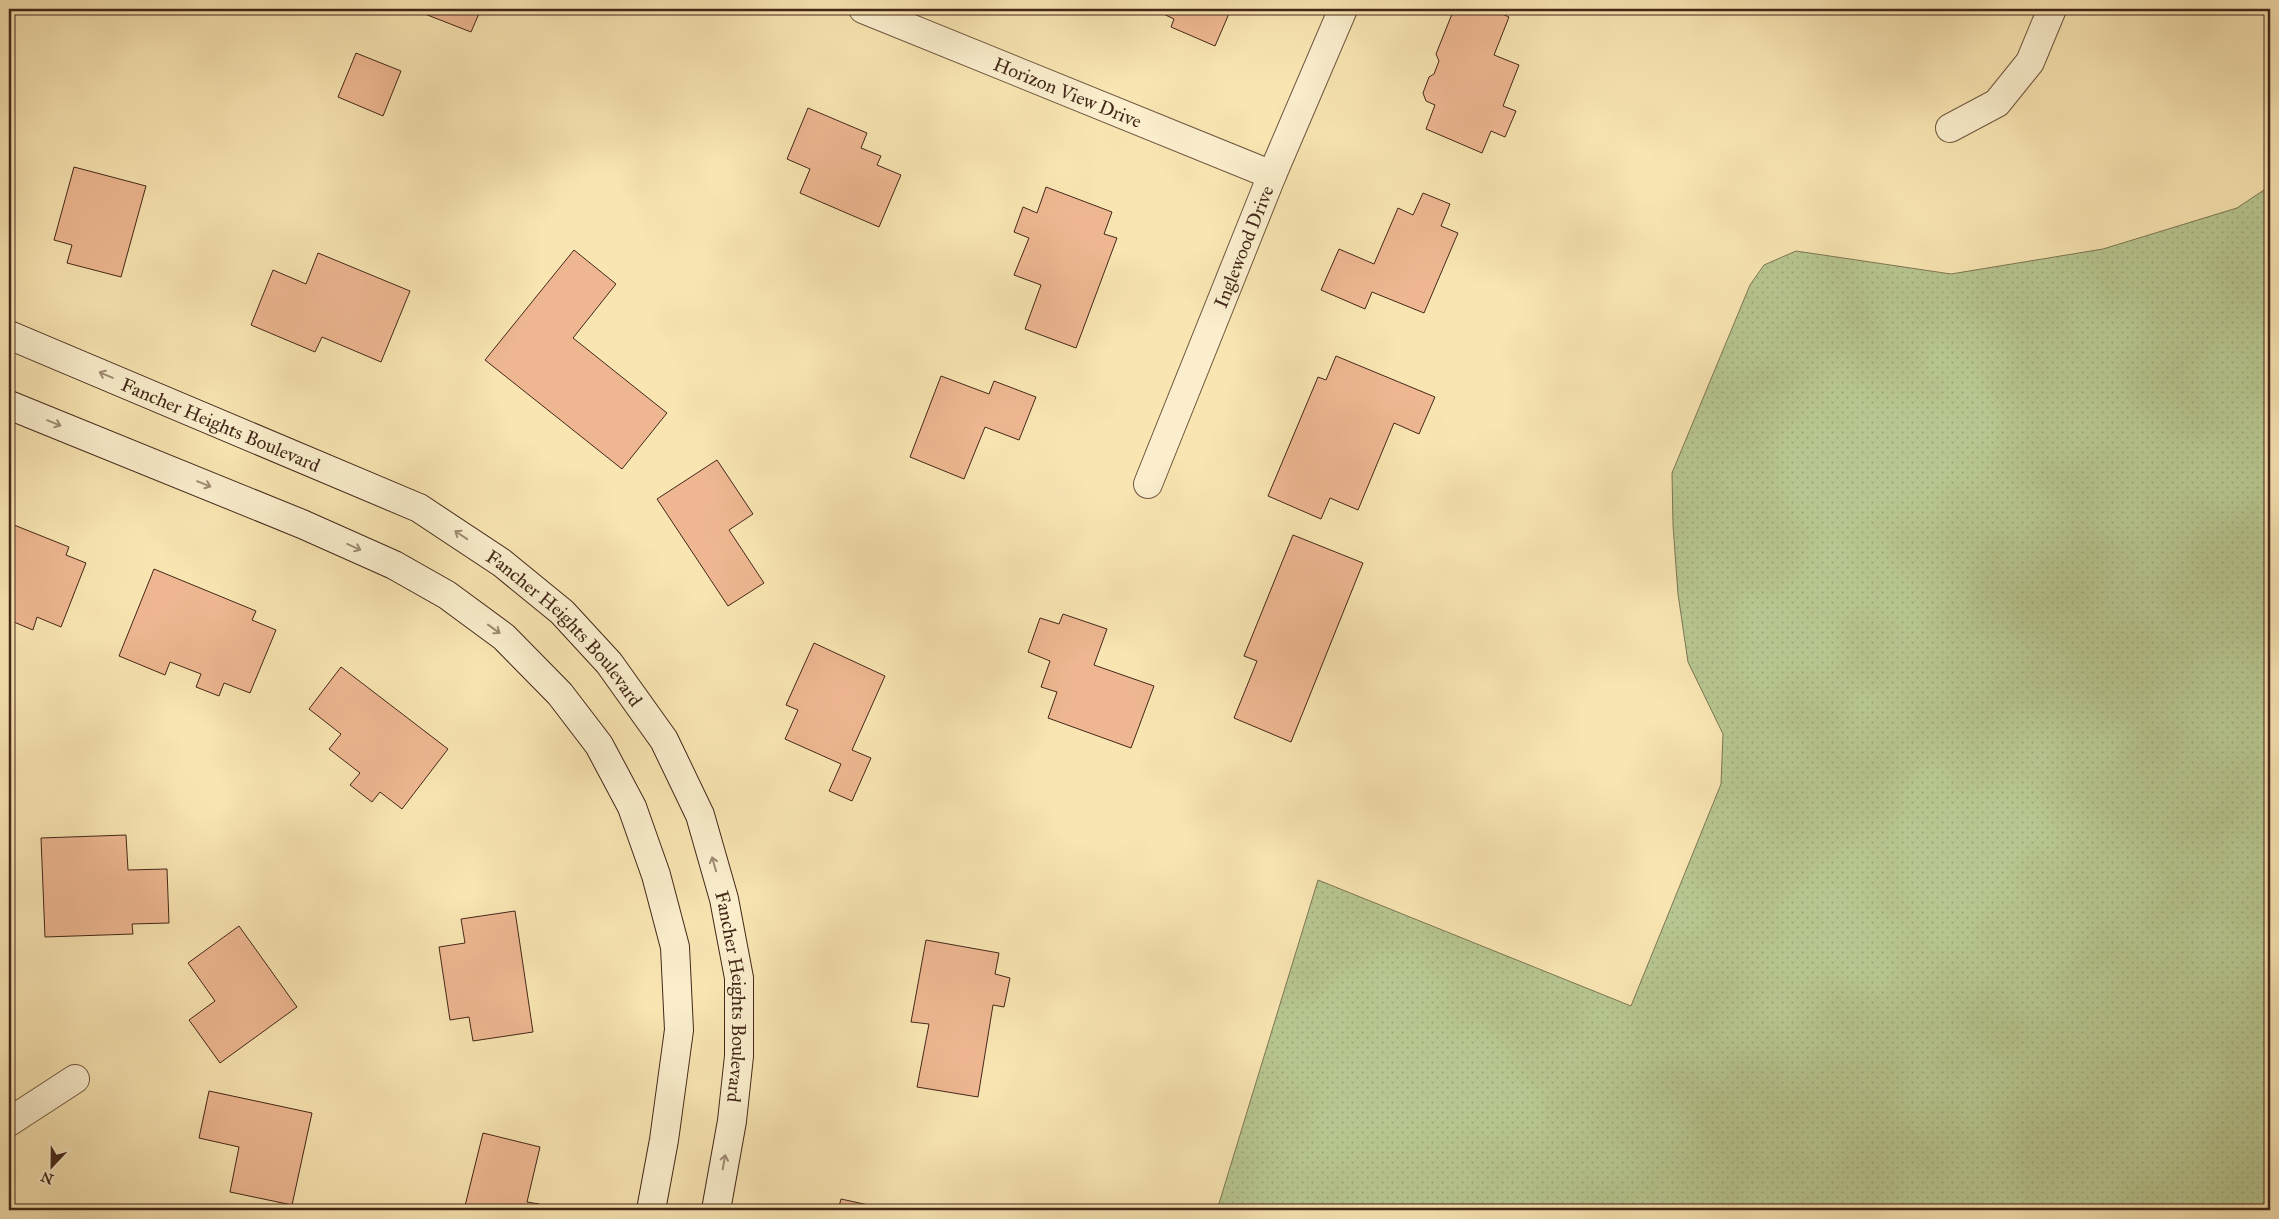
<svg xmlns="http://www.w3.org/2000/svg" width="2279" height="1219" font-family="'IM FELL Great Primer',serif">
  <style>
    .grass { fill: url(#grass-dots); stroke: #7d7654 }
    .building { fill: #eeb791; stroke: #432718 }
    .lines { fill: none; stroke-linecap: round; stroke-linejoin: round }
    .street-casing { stroke: #70563e; stroke-width: 30 }
    .secondary-casing { stroke: #432718; stroke-width: 30 }
    .street { stroke: #faeecd; stroke-width: 28 }
    .secondary { stroke: #faeecd; stroke-width: 28 }
    .oneway { stroke: #9e8a72 }
    .labels { text-anchor: middle; dominant-baseline: central; stroke-width: 4.5; stroke-linejoin: round; paint-order: stroke }
    .street-label { font-size: 19px; fill: #432718; stroke: #faeecd }
  </style>
  <defs>
    <pattern id="grass-dots" width="8" height="8" patternUnits="userSpaceOnUse" patternTransform="scale(1.25)"><rect width="8" height="8" fill="#b7c690"/><path d="M2 2h.1M6 6h.1" fill="none" stroke="#9faa7b" stroke-width="1.8" stroke-linecap="round"/></pattern>
  </defs>
  <rect width="100%" height="100%" fill="#f8e5b2"/>
  <filter id="stains"><feTurbulence type="fractalNoise" baseFrequency=".004" numOctaves="4"/><feColorMatrix values="0 0 0 0 .2 0 0 0 0 .09 0 0 0 0 .02 0 0 0 .5 -.17"/></filter>
  <radialGradient id="worn" r=".72"><stop offset=".6" stop-color="#630" stop-opacity="0"/><stop offset="1" stop-color="#630" stop-opacity=".3"/></radialGradient>
  <polygon class="grass" points="2270,186 2270,1210 1217,1210 1318,880 1631,1006 1721,784 1723,734 1688,662 1678,594 1673,525 1672,473 1750,285 1764,265 1796,251 1951,274 2103,249 2237,208"/>
  <g class="building">
    <polygon points="412,9 481,9 471,32"/>
    <polygon points="1153,9 1231,9 1215,46 1171,27 1174,19"/>
    <polygon points="1454,9 1491,9 1509,17 1494,55 1519,65 1503,106 1516,111 1505,137 1491,131 1482,153 1426,129 1435,105 1426,101 1423,93 1429,77 1434,74 1439,61 1436,54"/>
    <polygon points="356,53 401,71 383,116 338,97"/>
    <polygon points="808,108 867,133 861,148 881,156 877,165 901,175 879,227 800,193 810,169 787,159"/>
    <polygon points="74,167 146,186 121,277 67,263 72,245 54,240"/>
    <polygon points="1046,187 1112,212 1104,234 1117,238 1076,348 1025,329 1041,285 1014,275 1029,238 1014,232 1023,207 1037,213"/>
    <polygon points="1423,193 1450,204 1441,226 1458,233 1424,313 1372,292 1365,309 1321,290 1339,249 1374,264 1398,208 1413,215"/>
    <polygon points="574,250 616,284 573,338 667,413 622,469 485,360"/>
    <polygon points="318,253 410,291 381,362 322,337 315,352 251,325 273,270 306,284"/>
    <polygon points="1336,356 1435,397 1419,434 1394,423 1358,510 1330,498 1321,519 1268,496 1318,377 1326,380"/>
    <polygon points="941,376 989,394 994,381 1036,397 1019,440 985,427 964,479 910,457"/>
    <polygon points="717,460 753,514 729,530 764,583 728,606 657,499"/>
    <polygon points="9,523 69,547 66,555 86,563 61,627 37,617 33,630 9,620 14,606 9,604"/>
    <polygon points="1293,535 1363,563 1291,742 1234,718 1257,661 1244,656"/>
    <polygon points="154,569 256,611 252,620 276,630 250,693 224,683 219,696 196,687 201,674 170,662 165,675 119,656"/>
    <polygon points="1063,614 1107,629 1094,665 1154,686 1131,748 1048,718 1057,692 1041,687 1050,661 1028,652 1040,618 1059,624"/>
    <polygon points="814,643 885,676 852,750 871,758 852,801 829,791 841,764 785,739 798,710 786,705"/>
    <polygon points="341,667 448,749 402,809 380,792 372,802 350,785 360,773 329,749 341,734 309,709"/>
    <polygon points="126,835 128,870 167,869 169,923 132,924 133,934 45,937 41,838"/>
    <polygon points="515,911 533,1032 473,1041 469,1017 450,1020 439,947 465,943 461,919"/>
    <polygon points="239,926 297,1007 220,1063 189,1020 215,1001 188,963"/>
    <polygon points="926,940 999,953 995,974 1010,978 1004,1007 993,1005 978,1097 917,1087 929,1024 911,1022"/>
    <polygon points="209,1091 312,1113 292,1205 230,1192 239,1147 199,1138"/>
    <polygon points="483,1133 540,1147 527,1202 539,1204 537,1210 464,1210"/>
    <polygon points="841,1199 887,1209 887,1210 838,1210"/>
  </g>
  <g class="lines">
    <defs>
      <g id="street">
        <path id="s1" d="M863,9L1272,175"/>
        <polyline points="1950,128 1997,103 2030,62 2052,9"/>
        <path id="s2" d="M1148,484L1272,175L1343,9"/>
        <polyline points="9,1122 75,1079"/>
      </g>
      <g id="secondary">
        <path id="s3" d="M9,335L419,508L502,563L562,612L609,663L664,740L700,815L724,899L739,978V1056L732,1121L716,1210"/>
        <polyline points="9,405 302,524 394,565 447,595 504,637 560,694 599,745 632,807 656,875 675,947 679,1030 664,1140 651,1210"/>
      </g>
    </defs>
    <use href="#street" class="street-casing"/>
    <use href="#secondary" class="secondary-casing"/>
    <use href="#street" class="street"/>
    <use href="#secondary" class="secondary"/>
  </g>
  <defs><path id="oneway-shaft" d="M-6 0H5M1.5-3L5.5 0L1.5 3" fill="none" stroke-width="1.6" stroke-linecap="round" stroke-linejoin="round" transform="scale(1.25)"/></defs>
  <g class="oneway">
    <use href="#oneway-shaft" transform="translate(106 375) rotate(-157)"/>
    <use href="#oneway-shaft" transform="translate(54 423) rotate(22)"/>
    <use href="#oneway-shaft" transform="translate(204 484) rotate(22)"/>
    <use href="#oneway-shaft" transform="translate(461 535) rotate(-146)"/>
    <use href="#oneway-shaft" transform="translate(354 547) rotate(24)"/>
    <use href="#oneway-shaft" transform="translate(494 629) rotate(36)"/>
    <use href="#oneway-shaft" transform="translate(714 864) rotate(-106)"/>
    <use href="#oneway-shaft" transform="translate(724 1162) rotate(-80)"/>
  </g>
  <g class="labels">
    <g class="street-label">
      <text stroke="none"><textPath href="#s1" startOffset="221">Horizon View Drive</textPath></text>
      <text stroke="none"><textPath href="#s2" startOffset="256">Inglewood Drive</textPath></text>
      <text stroke="none"><textPath href="#s3" startOffset="230">Fancher Heights Boulevard</textPath></text>
      <text stroke="none"><textPath href="#s3" startOffset="635">Fancher Heights Boulevard</textPath></text>
      <text stroke="none"><textPath href="#s3" startOffset="1055">Fancher Heights Boulevard</textPath></text>
    </g>
  </g>
  <rect width="2279" height="1219" fill="none" stroke="#f8e5b2" stroke-width="30"/>
  <rect x="10" y="10" width="2259" height="1199" fill="none" stroke="#432718" stroke-width="2.5"/>
  <rect x="15" y="15" width="2249" height="1189" fill="none" stroke="#432718"/>
  <g transform="translate(52 1166) rotate(202)" stroke="#faeecd" stroke-width="4" paint-order="stroke">
  <path d="M0-4L9 19L0 12L-9 19Z" fill="#432718"/>
  <text y="-8" font-size="14" font-weight="bold" text-anchor="middle" fill="#432718">N</text>
  </g>
  <rect width="100%" height="100%" filter="url(#stains)"/>
  <rect width="100%" height="100%" fill="url(#worn)"/>
</svg>
